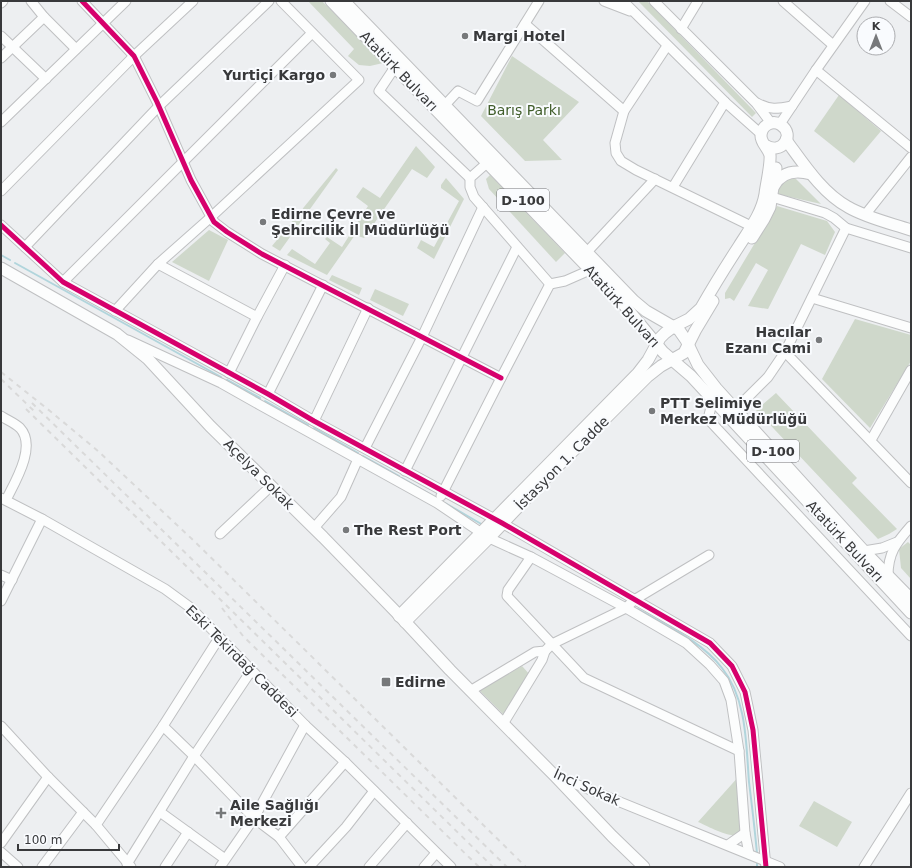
<svg xmlns="http://www.w3.org/2000/svg" width="912" height="868" font-family="'DejaVu Sans',sans-serif">
  <style>
    .green { fill: #cfd8cb }
    .lines { fill: none; stroke-linecap: round; stroke-linejoin: round }
    .stream { stroke: #b1d5dc; stroke-width: 2 }
    .minor-casing { stroke: #bfc0c2; stroke-width: 11 }
    .major-casing { stroke: #bfc0c2; stroke-width: 13 }
    .minor { stroke: #fcfdfd; stroke-width: 9 }
    .major { stroke: #fcfdfd; stroke-width: 11 }
    .rail { stroke: #d9d9d9; stroke-width: 2; stroke-dasharray: 5 5; stroke-linecap: butt }
    .cycleway-casing { stroke: #f9fbfe; stroke-width: 8 }
    .cycleway { stroke: #d6006c; stroke-width: 5 }
    .poi-dot { fill: #77797b; stroke: #f9fbfe; stroke-width: 1.5 }
    .labels { text-anchor: middle; dominant-baseline: central; stroke-width: 4; stroke-linejoin: round; paint-order: stroke }
    .shield { fill: #f9fbfe; stroke: #727376; stroke-width: 1 }
    .shield-label { font-size: 13px; font-weight: bold; fill: #38393b }
    .poi-label { font-size: 14px; font-weight: bold; fill: #38393b; stroke: #f9fbfe; text-anchor: start }
    .street-label { font-size: 14px; fill: #38393b; stroke: #f9fbfe }
    .park-label { font-size: 14px; fill: #415e2b; stroke: #f9fbfe }
  </style>
  <rect width="100%" height="100%" fill="#edeff1"/>
  <g class="green">
    <polygon points="308,1 322,1 383,63 370,66 359,65 348,56 354,49"/>
    <polygon points="638,1 647,1 756,113 752,117"/>
    <polygon points="512,56 579,102 543,140 562,160 525,161 481,116"/>
    <polygon points="839,95 881,131 854,163 814,131"/>
    <polygon points="416,146 435,167 427,178 412,169 364,238 355,235 327,275 287,255 292,249 315,264 330,243 325,239 327,237 342,247 368,206 356,197 363,187 380,198"/>
    <polygon points="336,168 338,170 280,251 272,246"/>
    <polygon points="490,175 565,253 556,262 489,189 486,179"/>
    <path d="M794,177L821,204L777,194C777,182 785,181 794,177Z"/>
    <polygon points="446,178 464,199 434,259 417,248 421,240 434,247 459,201 441,188 441,185"/>
    <polygon points="777,206 827,221 835,232 825,255 801,244 768,309 748,306 768,270 756,263 734,301 730,298 725,299 725,293"/>
    <polygon points="209,230 228,240 209,281 172,262"/>
    <polygon points="332,275 362,288 359,295 329,280"/>
    <polygon points="375,289 409,304 403,316 370,300"/>
    <polygon points="855,319 911,335 911,361 870,428 822,379"/>
    <polygon points="776,393 857,478 852,483 897,529 889,534 878,539 756,410"/>
    <polygon points="908,542 911,545 911,579 901,568 899,549"/>
    <polygon points="522,666 531,676 505,716 479,690"/>
    <path d="M740,775L742,828C740,831 738,834 735,835C728,837 705,825 698,822Z"/>
    <polygon points="814,801 852,822 837,847 799,826"/>
  </g>
  <g class="lines">
    <g class="stream">
      <polyline points="1,255 10,260"/>
      <polyline points="15,263 221,377"/>
      <polyline points="227,380 260,398"/>
      <polyline points="265,401 308,425"/>
      <polyline points="314,428 358,453"/>
      <polyline points="363,456 399,476"/>
      <polyline points="402,478 435,497"/>
      <polyline points="445,503 483,525"/>
      <path d="M638,609C667,626 701,641 722,668C747,699 746,744 749,782C752,806 755,830 757,854"/>
      <polyline points="757,861 757,867"/>
    </g>
    <defs>
      <g id="minor">
        <polyline points="31,1 44,17 76,49"/>
        <polyline points="82,1 134,56 157,102 191,180 214,222 227,232 262,254 501,378"/>
        <polyline points="604,1 630,11"/>
        <polyline points="623,1 725,102 761,134"/>
        <polyline points="654,1 756,103 771,123"/>
        <polyline points="783,1 833,45"/>
        <polyline points="890,1 911,17"/>
        <polyline points="1,3 3,1"/>
        <polyline points="525,24 624,111"/>
        <polyline points="681,29 698,1"/>
        <polyline points="1,36 46,79"/>
        <polyline points="667,46 624,111 615,143 616,153 621,161 636,170 751,226"/>
        <polyline points="1,58 44,17"/>
        <polyline points="395,67 379,91 470,178"/>
        <polyline points="816,70 911,148"/>
        <path d="M757,103C770,110 777,109 792,106"/>
        <polyline points="445,105 458,91 477,101 539,1"/>
        <polyline points="1,122 126,1"/>
        <polyline points="780,124 816,70 865,1"/>
        <polyline points="487,163 470,178 470,187 474,197 550,284"/>
        <polyline points="673,187 725,102"/>
        <polyline points="1,191 134,56 193,1"/>
        <polyline points="772,197 825,213 834,218 846,228 911,248"/>
        <polyline points="865,215 911,157"/>
        <polyline points="1,225 63,282 268,394 314,421 502,523 710,643 732,666 745,692 753,730 766,867"/>
        <polyline points="25,247 159,106 269,1"/>
        <polyline points="587,252 655,179"/>
        <polyline points="158,264 257,317"/>
        <polyline points="63,282 312,33"/>
        <polyline points="550,284 565,281 590,270"/>
        <polyline points="812,298 911,328"/>
        <polyline points="115,311 158,264 211,217 359,80 281,1"/>
        <polyline points="128,340 221,383 260,405 437,503 489,538 531,557 626,608 686,643 710,665 724,681 731,700 739,751 745,833 749,854"/>
        <polyline points="785,352 911,483"/>
        <polyline points="229,373 257,317 285,265"/>
        <polyline points="268,394 323,285"/>
        <polyline points="713,399 708,419 911,636"/>
        <polyline points="746,399 768,377 785,352 846,228"/>
        <path d="M1,416C7,420 15,423 20,428C37,446 15,482 6,500"/>
        <polyline points="314,421 368,308"/>
        <polyline points="871,440 911,370"/>
        <polyline points="365,448 422,337 483,207"/>
        <polyline points="405,471 517,247"/>
        <polyline points="441,496 501,378 550,284"/>
        <polyline points="1,498 42,519 165,589 191,608 305,725 345,762 451,867"/>
        <polyline points="314,528 341,497 358,459"/>
        <polyline points="220,534 271,486"/>
        <polyline points="864,551 882,548 897,542"/>
        <polyline points="531,557 508,590 507,596 584,678 739,751"/>
        <polyline points="1,575 12,580"/>
        <path d="M888,576C888,553 896,543 911,526"/>
        <polyline points="1,601 42,519"/>
        <polyline points="470,691 535,652 545,651 552,644 626,608 634,600 709,555"/>
        <polyline points="503,724 542,660 545,651"/>
        <polyline points="1,726 48,777 96,825 131,867"/>
        <polyline points="163,726 194,756 254,818 279,837 302,867"/>
        <polyline points="556,776 780,867"/>
        <polyline points="160,812 225,859"/>
        <polyline points="96,825 163,726 219,638"/>
        <polyline points="279,837 345,762"/>
        <polyline points="1,843 48,777"/>
        <polyline points="728,845 745,833"/>
        <polyline points="1,852 18,867"/>
        <polyline points="127,864 194,756 251,671"/>
        <polyline points="42,867 83,812"/>
        <polyline points="165,867 188,832"/>
        <polyline points="220,867 254,818 305,725"/>
        <polyline points="309,867 346,827 374,791"/>
        <polyline points="369,867 407,823"/>
        <polyline points="424,867 436,853"/>
        <polyline points="864,867 911,793"/>
      </g>
      <g id="major">
        <polyline points="331,1 625,306 663,352 691,376 911,613"/>
        <polyline points="344,1 634,301 646,311 679,330 686,340 698,365 716,388 864,551 911,599"/>
        <path d="M786,140C803,163 822,193 848,207C867,218 890,223 911,230"/>
        <path d="M774,186C782,171 796,170 811,174"/>
        <polyline points="752,238 764,219 770,207 776,168"/>
        <polyline points="1,268 117,334 148,359 210,426 323,537 397,613 450,670 555,776 612,836 644,867"/>
        <path d="M399,616L638,373L648,360L660,338L665,333L673,327L689,319L701,308C713,287 726,266 739,246C749,230 762,213 765,194C766,185 771,164 770,155C768,148 761,143 761,136C761,126 772,119 781,125C796,135 781,156 765,145"/>
        <polyline points="405,622 489,538 538,486 647,377 661,366 684,353 695,331 713,301"/>
      </g>
    </defs>
    <use href="#minor" class="minor-casing"/>
    <use href="#major" class="major-casing"/>
    <use href="#minor" class="minor"/>
    <use href="#major" class="major"/>
    <g class="rail">
      <polyline points="1,372 50,411 98,451 193,540 526,867"/>
      <polyline points="1,379 34,411"/>
      <polyline points="32,403 507,867"/>
      <polyline points="26,409 493,867"/>
      <polyline points="222,608 243,636 479,867"/>
    </g>
    <defs>
      <g id="cycleway">
        <polyline points="82,1 134,56 157,102 191,180 214,222 227,232 262,254 501,378"/>
        <polyline points="1,225 63,282 268,394 314,421 502,523 710,643 732,666 745,692 753,730 766,867"/>
      </g>
    </defs>
    <use href="#cycleway" class="cycleway-casing"/>
    <use href="#cycleway" class="cycleway"/>
  </g>
  <g class="poi-dot">
    <circle cx="465" cy="36" r="4"/>
    <circle cx="333" cy="75" r="4"/>
    <circle cx="263" cy="222" r="4"/>
    <circle cx="819" cy="340" r="4"/>
    <circle cx="652" cy="411" r="4"/>
    <circle cx="346" cy="530" r="4"/>
    <rect x="381" y="677" width="10" height="10" rx="2"/>
    <path d="M219 807h4v4h4v4h-4v4h-4v-4h-4v-4h4z"/>
  </g>
  <g class="labels">
    <g class="shield">
      <rect x="497" y="189" width="52" height="22" rx="3"/>
      <rect x="747" y="440" width="52" height="22" rx="3"/>
    </g>
    <g class="shield-label">
      <text x="523" y="200">D-100</text>
      <text x="773" y="451">D-100</text>
    </g>
    <g class="poi-label">
      <text x="473" y="36">Margi Hotel</text>
      <text x="325" y="75" text-anchor="end">Yurtiçi Kargo</text>
      <text x="271" y="214">Edirne Çevre ve<tspan x="271" dy="16">Şehircilik İl Müdürlüğü</tspan></text>
      <text x="811" y="332" text-anchor="end">Hacılar<tspan x="811" dy="16">Ezanı Cami</tspan></text>
      <text x="660" y="403">PTT Selimiye<tspan x="660" dy="16">Merkez Müdürlüğü</tspan></text>
      <text x="354" y="530">The Rest Port</text>
      <text x="395" y="682">Edirne</text>
      <text x="230" y="805">Aile Sağlığı<tspan x="230" dy="16">Merkezi</tspan></text>
    </g>
    <g class="street-label">
      <text transform="translate(399 71) rotate(46)">Atatürk Bulvarı</text>
      <text transform="translate(622 306) rotate(48)">Atatürk Bulvarı</text>
      <text transform="translate(562 463) rotate(-45)">İstasyon 1. Cadde</text>
      <text transform="translate(259 474) rotate(45)">Açelya Sokak</text>
      <text transform="translate(845 541) rotate(47)">Atatürk Bulvarı</text>
      <text transform="translate(242 661) rotate(45)">Eski Tekirdağ Caddesi</text>
      <text transform="translate(587 787) rotate(24)">İnci Sokak</text>
    </g>
    <g class="park-label">
      <text x="524" y="110">Barış Parkı</text>
    </g>
  </g>
  <rect width="912" height="868" fill="none" stroke="#38393b" stroke-width="4"/>
  <g transform="translate(876 36)"><circle r="19" fill="#f9fbfe" stroke="#acadb0"/>
  <path d="M0-3L7 15L0 10L-7 15Z" fill="#77797b"/>
  <text y="-6" font-size="11" font-weight="bold" text-anchor="middle" fill="#38393b">K</text>
  </g>
  <path d="M18 844v6h101v-6" fill="none" stroke="#38393b" stroke-width="2"/>
  <text x="24" y="844" font-size="12" fill="#38393b" stroke="#f9fbfe" stroke-width="3" paint-order="stroke">100 m</text>
</svg>
